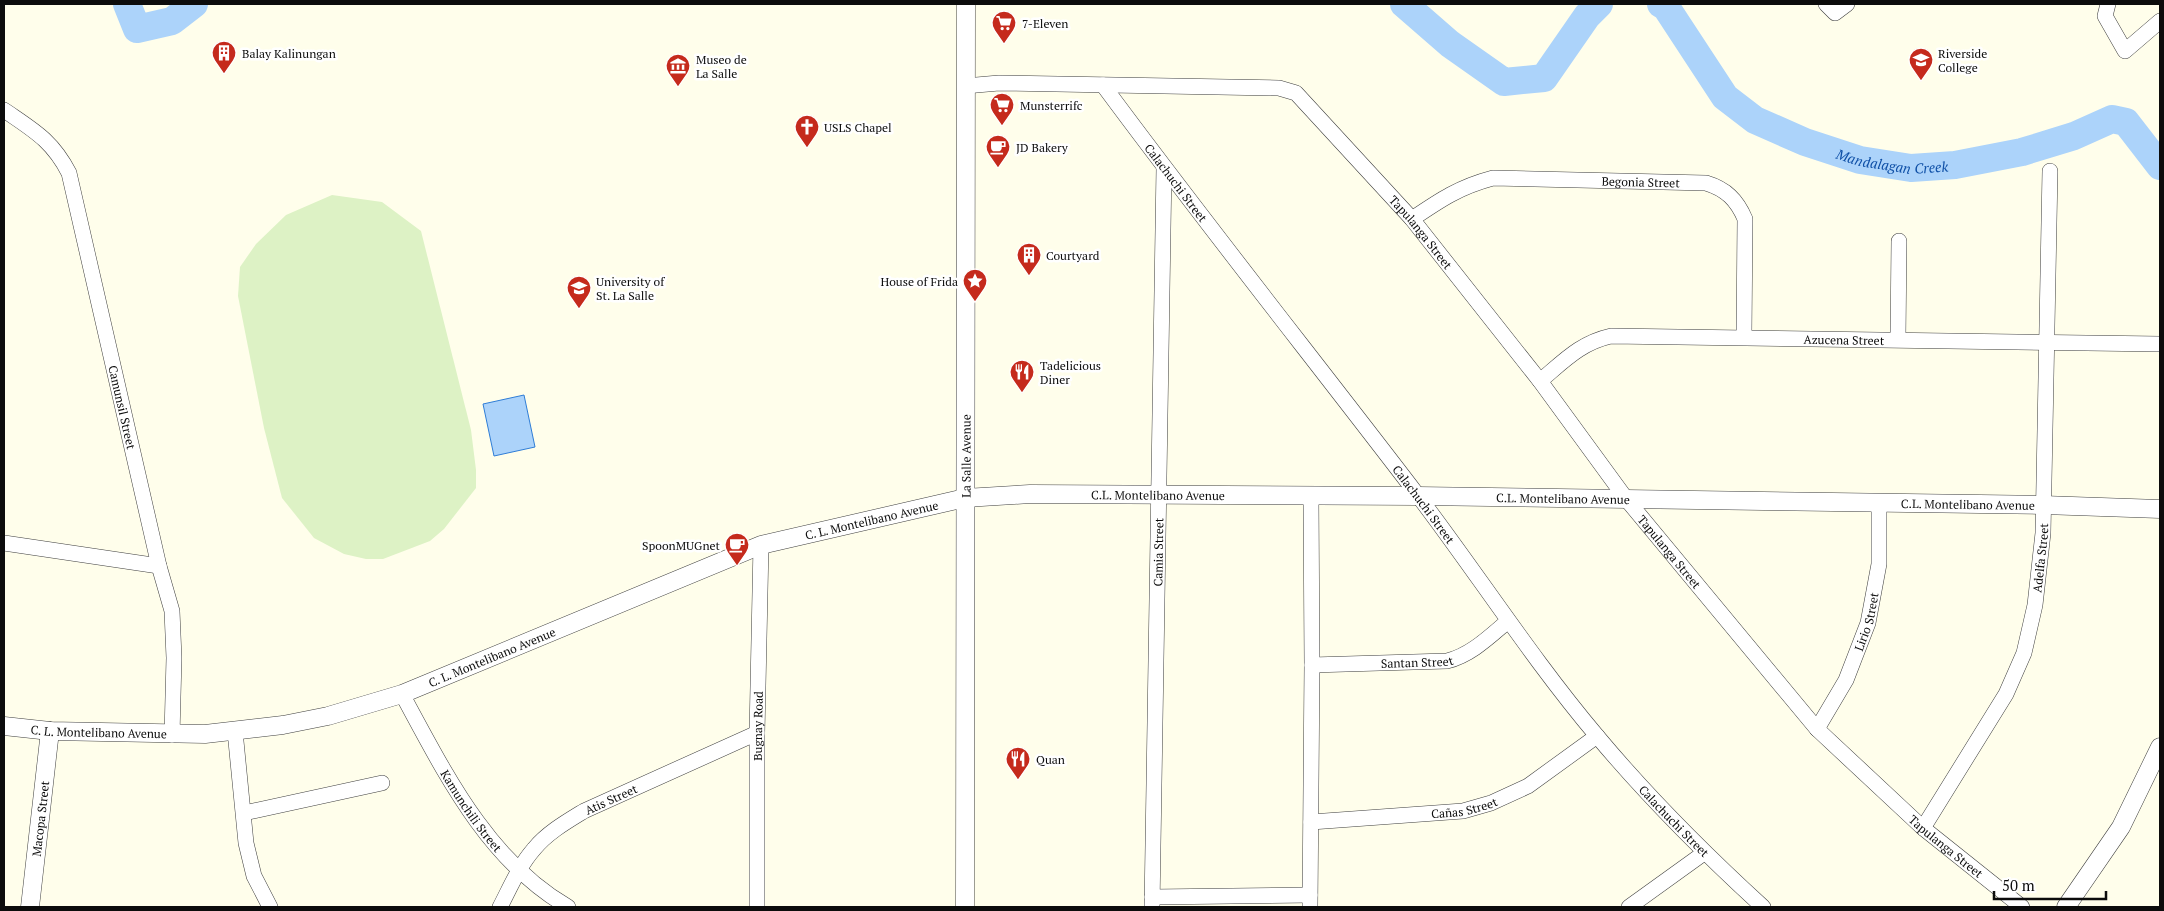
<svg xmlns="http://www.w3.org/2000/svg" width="2164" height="911" font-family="'PT Serif',serif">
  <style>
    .pitch { fill: #ddf2c5 }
    .water { fill: #acd3fa; stroke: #2f7dd6 }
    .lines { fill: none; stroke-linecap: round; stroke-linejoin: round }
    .river { stroke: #acd3fa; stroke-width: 28 }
    .minor-casing { stroke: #3f3f3f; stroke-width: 16 }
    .tertiary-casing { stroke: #3f3f3f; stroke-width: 19 }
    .minor { stroke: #fff; stroke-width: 15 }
    .tertiary { stroke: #fff; stroke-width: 18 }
    .labels { text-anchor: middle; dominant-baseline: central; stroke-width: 5; stroke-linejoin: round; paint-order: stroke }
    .poi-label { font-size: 12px; fill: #0c0c0c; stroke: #fff; text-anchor: start }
    .street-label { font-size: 12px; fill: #0c0c0c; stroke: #fff }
    .water-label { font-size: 14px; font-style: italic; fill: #0e4fa6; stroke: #fff }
  </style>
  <rect width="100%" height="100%" fill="#fffeeb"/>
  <polygon class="pitch" points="332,195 382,202 421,231 471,430 476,470 476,488 444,529 430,541 383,559 366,559 344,554 314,538 282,498 264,428 238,296 240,267 256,244 286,215"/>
  <polygon class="water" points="524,395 535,447 494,456 483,404"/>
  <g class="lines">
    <g class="river">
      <polyline points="127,4 137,29 172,21 194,4"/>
      <polyline points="1404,4 1450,44 1504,82 1544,78 1587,16 1599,4"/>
      <path id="s1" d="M1661,4L1666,7L1725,97L1755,120L1805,142L1860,160L1911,168L1955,165L2022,152L2074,136L2112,119L2126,122L2160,166"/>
    </g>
    <defs>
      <g id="minor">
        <polyline points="1826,4 1835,13 1847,4"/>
        <polyline points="2108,4 2105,16 2125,51 2160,21"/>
        <path id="s2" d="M1103,85C1205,223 1312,357 1416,493C1477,573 1532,659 1597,736C1648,797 1704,853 1763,907"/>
        <path id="s3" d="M965,86L999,83L1279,88L1296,93L1412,219L1540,381L1627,500L1817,729L1923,828L2022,907"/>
        <path id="s4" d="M4,110C33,130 52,140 69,173L159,566L172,611L174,658L172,735"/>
        <path id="s5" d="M1412,219C1440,200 1459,187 1493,178L1706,183C1726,189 1737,200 1745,219L1744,337"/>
        <polyline points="1898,339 1899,241"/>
        <path id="s6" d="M1540,381C1564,361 1580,343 1611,336L2160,344"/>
        <polyline points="4,543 159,566"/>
        <path id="s7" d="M1312,665L1447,661C1471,655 1489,637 1508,621"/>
        <path id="s8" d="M402,694C445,773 487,860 568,907"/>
        <path id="s9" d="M1817,729L1846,680L1868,623L1879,564V504"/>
        <polyline points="235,731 246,843 254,876 270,907"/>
        <polyline points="244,813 382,783"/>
        <path id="s10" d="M1311,822L1463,811L1491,803L1528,786L1597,736"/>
        <path id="s11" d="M1923,828L2006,694L2024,653L2035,605L2043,533L2050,171"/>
        <polyline points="1152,897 1310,895"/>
        <path id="s12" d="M500,907C510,888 519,866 534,849C547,833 566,822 584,811L757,733"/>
        <path id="s13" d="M757,907V733L761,545"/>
        <path id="s14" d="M1152,907L1164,168"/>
        <polyline points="1310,907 1312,665 1311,497"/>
        <polyline points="1629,907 1704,853"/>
      </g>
      <g id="tertiary">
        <path id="s15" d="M4,726L50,731L205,734L283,725L328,716L402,694L761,545L965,498L1030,494L1418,496L2043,505L2160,509"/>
        <path id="s16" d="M30,907L50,731"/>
        <path id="s17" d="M965,907L966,4"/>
        <polyline points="2066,907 2121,827 2160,747"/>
      </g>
    </defs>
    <use href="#minor" class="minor-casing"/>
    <use href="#tertiary" class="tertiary-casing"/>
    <use href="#minor" class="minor"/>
    <use href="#tertiary" class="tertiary"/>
  </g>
  <defs>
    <symbol id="supermarket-pin" viewBox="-11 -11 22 30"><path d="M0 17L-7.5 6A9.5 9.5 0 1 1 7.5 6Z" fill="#c52a1c" stroke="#fff"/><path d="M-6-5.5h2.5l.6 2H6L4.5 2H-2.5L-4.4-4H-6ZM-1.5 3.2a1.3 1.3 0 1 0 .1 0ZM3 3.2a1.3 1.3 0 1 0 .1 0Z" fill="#fff"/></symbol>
    <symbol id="building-pin" viewBox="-11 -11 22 30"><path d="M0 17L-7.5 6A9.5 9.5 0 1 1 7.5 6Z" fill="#c52a1c" stroke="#fff"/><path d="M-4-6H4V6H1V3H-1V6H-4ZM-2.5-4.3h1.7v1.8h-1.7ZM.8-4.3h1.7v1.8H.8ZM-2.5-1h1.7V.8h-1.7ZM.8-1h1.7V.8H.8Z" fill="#fff"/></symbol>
    <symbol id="university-pin" viewBox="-11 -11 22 30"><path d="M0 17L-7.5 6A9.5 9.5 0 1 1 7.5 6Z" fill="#c52a1c" stroke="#fff"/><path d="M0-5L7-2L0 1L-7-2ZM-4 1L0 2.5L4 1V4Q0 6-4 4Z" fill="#fff"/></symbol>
    <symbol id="museum-pin" viewBox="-11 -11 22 30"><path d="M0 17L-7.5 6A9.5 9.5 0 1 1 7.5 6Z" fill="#c52a1c" stroke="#fff"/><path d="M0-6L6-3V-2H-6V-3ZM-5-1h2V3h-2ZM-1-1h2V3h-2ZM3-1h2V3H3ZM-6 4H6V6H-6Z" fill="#fff"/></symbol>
    <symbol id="church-pin" viewBox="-11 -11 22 30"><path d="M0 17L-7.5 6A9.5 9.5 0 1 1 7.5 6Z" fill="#c52a1c" stroke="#fff"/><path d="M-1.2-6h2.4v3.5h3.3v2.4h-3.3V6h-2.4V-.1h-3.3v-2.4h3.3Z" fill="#fff"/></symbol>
    <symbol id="cafe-pin" viewBox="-11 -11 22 30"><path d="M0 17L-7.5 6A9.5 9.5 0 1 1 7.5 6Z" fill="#c52a1c" stroke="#fff"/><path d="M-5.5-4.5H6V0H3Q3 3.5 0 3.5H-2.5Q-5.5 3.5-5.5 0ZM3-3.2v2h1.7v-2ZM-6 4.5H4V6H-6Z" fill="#fff"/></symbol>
    <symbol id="sight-pin" viewBox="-11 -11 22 30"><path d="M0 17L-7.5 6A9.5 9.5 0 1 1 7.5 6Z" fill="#c52a1c" stroke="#fff"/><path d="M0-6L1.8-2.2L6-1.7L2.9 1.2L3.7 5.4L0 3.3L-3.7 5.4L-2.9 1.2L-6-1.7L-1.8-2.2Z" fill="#fff"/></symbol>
    <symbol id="restaurant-pin" viewBox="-11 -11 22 30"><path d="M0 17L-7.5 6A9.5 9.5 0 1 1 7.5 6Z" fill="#c52a1c" stroke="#fff"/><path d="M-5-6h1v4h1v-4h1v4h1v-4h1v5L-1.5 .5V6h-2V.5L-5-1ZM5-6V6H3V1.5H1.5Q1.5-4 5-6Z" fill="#fff"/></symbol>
  </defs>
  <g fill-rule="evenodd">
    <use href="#supermarket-pin" x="990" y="9" width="28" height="38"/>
    <use href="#building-pin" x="210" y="39" width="28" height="38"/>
    <use href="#university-pin" x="1907" y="46" width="28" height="38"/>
    <use href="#museum-pin" x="664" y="52" width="28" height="38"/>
    <use href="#supermarket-pin" x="988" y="91" width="28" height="38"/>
    <use href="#church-pin" x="793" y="113" width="28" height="38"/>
    <use href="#cafe-pin" x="984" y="133" width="28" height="38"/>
    <use href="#building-pin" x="1015" y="241" width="28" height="38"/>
    <use href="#sight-pin" x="961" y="267" width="28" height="38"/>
    <use href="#university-pin" x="565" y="274" width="28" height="38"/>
    <use href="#restaurant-pin" x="1008" y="358" width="28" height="38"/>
    <use href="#cafe-pin" x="723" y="531" width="28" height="38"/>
    <use href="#restaurant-pin" x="1004" y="745" width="28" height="38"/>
  </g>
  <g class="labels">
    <g class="poi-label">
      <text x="1022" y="23">7-Eleven</text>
      <text x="242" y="53">Balay Kalinungan</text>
      <text x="1938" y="53">Riverside<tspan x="1938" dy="14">College</tspan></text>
      <text x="696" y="59">Museo de<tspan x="696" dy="14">La Salle</tspan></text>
      <text x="1020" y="105">Munsterrifc</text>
      <text x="824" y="127">USLS Chapel</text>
      <text x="1016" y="147">JD Bakery</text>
      <text x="1046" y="255">Courtyard</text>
      <text x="596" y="281">University of<tspan x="596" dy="14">St. La Salle</tspan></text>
      <text x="958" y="281" text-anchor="end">House of Frida</text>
      <text x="1040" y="365">Tadelicious<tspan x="1040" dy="14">Diner</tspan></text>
      <text x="720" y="545" text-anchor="end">SpoonMUGnet</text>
      <text x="1036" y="759">Quan</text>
    </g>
    <g class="street-label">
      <text stroke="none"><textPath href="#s5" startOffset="239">Begonia Street</textPath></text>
      <text stroke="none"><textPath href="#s2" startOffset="122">Calachuchi Street</textPath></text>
      <text stroke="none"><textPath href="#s3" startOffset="519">Tapulanga Street</textPath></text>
      <text stroke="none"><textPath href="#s6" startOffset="318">Azucena Street</textPath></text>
      <text stroke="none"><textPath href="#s4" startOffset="332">Camunsil Street</textPath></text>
      <text stroke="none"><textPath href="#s17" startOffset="451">La Salle Avenue</textPath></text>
      <text stroke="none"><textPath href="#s15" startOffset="1194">C.L. Montelibano Avenue</textPath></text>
      <text stroke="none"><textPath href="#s15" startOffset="1599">C.L. Montelibano Avenue</textPath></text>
      <text stroke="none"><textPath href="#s2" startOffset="528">Calachuchi Street</textPath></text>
      <text stroke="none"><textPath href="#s15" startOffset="2004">C.L. Montelibano Avenue</textPath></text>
      <text stroke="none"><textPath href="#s15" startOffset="905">C. L. Montelibano Avenue</textPath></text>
      <text stroke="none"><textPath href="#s3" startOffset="924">Tapulanga Street</textPath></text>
      <text stroke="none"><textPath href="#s14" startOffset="355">Camia Street</textPath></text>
      <text stroke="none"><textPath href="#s11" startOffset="299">Adelfa Street</textPath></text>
      <text stroke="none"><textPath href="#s9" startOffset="119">Lirio Street</textPath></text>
      <text stroke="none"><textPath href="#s15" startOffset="500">C. L. Montelibano Avenue</textPath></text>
      <text stroke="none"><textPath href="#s7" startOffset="105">Santan Street</textPath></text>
      <text stroke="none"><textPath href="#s13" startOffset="181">Bugnay Road</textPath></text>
      <text stroke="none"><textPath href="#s15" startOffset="95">C. L. Montelibano Avenue</textPath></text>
      <text stroke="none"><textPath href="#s12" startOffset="160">Atis Street</textPath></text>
      <text stroke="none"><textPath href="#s10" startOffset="154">Cañas Street</textPath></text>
      <text stroke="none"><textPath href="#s8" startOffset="136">Kamunchili Street</textPath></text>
      <text stroke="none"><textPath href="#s16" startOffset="89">Macopa Street</textPath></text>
      <text stroke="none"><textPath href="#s2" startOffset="932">Calachuchi Street</textPath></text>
      <text stroke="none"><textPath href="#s3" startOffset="1329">Tapulanga Street</textPath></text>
    </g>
    <g class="water-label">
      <text stroke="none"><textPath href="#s1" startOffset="296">Mandalagan Creek</textPath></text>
    </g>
  </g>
  <rect width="2164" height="911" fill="none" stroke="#0c0c0c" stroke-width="10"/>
  <path d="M1994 891v8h112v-8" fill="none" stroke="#0c0c0c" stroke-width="2.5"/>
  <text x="2002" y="891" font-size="15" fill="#0c0c0c" stroke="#ffffff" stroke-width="4" paint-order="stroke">50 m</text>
</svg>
